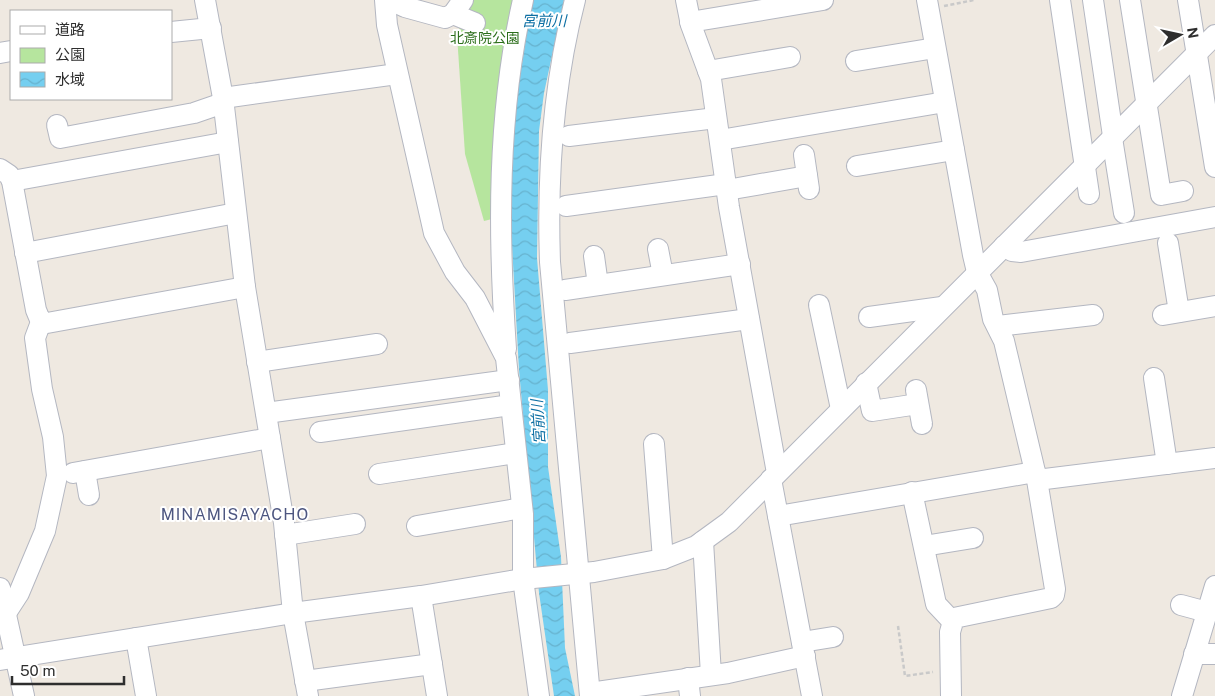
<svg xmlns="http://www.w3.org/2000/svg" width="1215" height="696" font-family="'Public Sans','Noto Sans JP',sans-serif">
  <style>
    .park { fill: #b6e59e }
    .water { fill: url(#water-waves) }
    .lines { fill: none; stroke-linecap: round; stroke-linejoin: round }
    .minor-casing { stroke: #b4b7c1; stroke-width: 22 }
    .path { stroke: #c9c9c9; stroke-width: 2.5; stroke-dasharray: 4 2.5; stroke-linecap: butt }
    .minor { stroke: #fff; stroke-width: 20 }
    .labels { text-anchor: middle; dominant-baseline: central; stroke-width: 4; stroke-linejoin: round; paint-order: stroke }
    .park-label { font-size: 14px; fill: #2c6e1b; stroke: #fff }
    .water-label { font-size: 15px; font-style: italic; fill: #0d6fa3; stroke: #fff }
    .quarter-label { font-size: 16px; letter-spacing: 1px; fill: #4d5680; stroke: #fff }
  </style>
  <defs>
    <pattern id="water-waves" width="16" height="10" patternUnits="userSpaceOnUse" patternTransform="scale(1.25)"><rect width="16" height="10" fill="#75cff0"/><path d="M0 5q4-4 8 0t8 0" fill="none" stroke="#66b2ce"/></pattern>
  </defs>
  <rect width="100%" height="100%" fill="#efe9e1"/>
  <polygon class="park" points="471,0 520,0 496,218 484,221 465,154 457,35 465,11"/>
  <polygon class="water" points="532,0 564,0 544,93 539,131 537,258 548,390 548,467 561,557 565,648 575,696 554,696 539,593 519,370 510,210 515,108"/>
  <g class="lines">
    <defs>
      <g id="minor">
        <polyline points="205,0 223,98 245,287 284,523 293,613 308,696"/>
        <polyline points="385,0 387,25 434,233 455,272 475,298 506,358 523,514 523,579 539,696"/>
        <polyline points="390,0 405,7 445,18 453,14 463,0"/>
        <path d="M575,0C553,85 547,175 550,262L590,696"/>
        <polyline points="686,0 691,25 711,79 729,207 777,473"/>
        <polyline points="927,0 973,255 977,272 987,290 993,319 1004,341 1037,480 1055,589 1054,595 1051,598 954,618 950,632 951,696"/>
        <polyline points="1060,0 1089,194"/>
        <polyline points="1093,0 1113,136"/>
        <polyline points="1130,0 1161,195 1183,191"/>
        <polyline points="1188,0 1215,167"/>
        <polyline points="453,14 475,23"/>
        <polyline points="690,22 823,0"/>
        <polyline points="171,32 211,28"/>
        <polyline points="0,53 11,51"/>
        <polyline points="856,61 935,48"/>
        <polyline points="708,71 790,57"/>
        <polyline points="223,98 397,74"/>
        <polyline points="57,125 60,138 194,113 223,103"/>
        <polyline points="569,136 716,118"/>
        <polyline points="1112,138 1124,213"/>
        <polyline points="720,140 945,102"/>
        <polyline points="804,155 809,189"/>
        <polyline points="857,166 954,150"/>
        <polyline points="0,169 9,175 12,181 36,310 41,322 47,323 245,287"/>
        <polyline points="12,181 228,142"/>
        <polyline points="727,190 807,176"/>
        <polyline points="566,206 726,184"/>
        <polyline points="1168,243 1179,312"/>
        <polyline points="1004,246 1012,251 1021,252 1215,217"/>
        <polyline points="658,249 663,275"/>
        <polyline points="25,253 236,213"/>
        <polyline points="594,256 598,285"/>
        <polyline points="565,290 740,264"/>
        <polyline points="819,305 841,409"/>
        <polyline points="1163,315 1215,306"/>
        <polyline points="869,317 942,307"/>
        <polyline points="998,326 1093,315"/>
        <polyline points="570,343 749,319"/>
        <path d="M506,349C498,233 497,114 523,0"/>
        <polyline points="257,362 377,344"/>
        <polyline points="1154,378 1167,464"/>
        <polyline points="866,383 872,411 918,404"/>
        <polyline points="916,390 922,424"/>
        <polyline points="266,413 509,380"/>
        <polyline points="320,432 511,405"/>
        <polyline points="654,444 663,559"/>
        <polyline points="85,471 89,495"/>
        <polyline points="73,473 270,438"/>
        <polyline points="379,474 516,453"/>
        <polyline points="771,479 812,696"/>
        <polyline points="1037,480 1215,458"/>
        <polyline points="912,492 936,604 952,621"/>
        <polyline points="778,516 1035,472"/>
        <polyline points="417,526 522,508"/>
        <polyline points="285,535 355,524"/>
        <polyline points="703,541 711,675"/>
        <polyline points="924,546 973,538"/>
        <polyline points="0,588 24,696"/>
        <polyline points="421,596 437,696"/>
        <polyline points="1181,605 1207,612"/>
        <polyline points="6,613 19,593 45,531 57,476 53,437 42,389 35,338 41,322"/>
        <polyline points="136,638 146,696"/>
        <polyline points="802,642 833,637"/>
        <polyline points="1194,654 1215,654"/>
        <polyline points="0,660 293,613 421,596 523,579 594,572 663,559 696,546 729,522 1215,35"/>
        <polyline points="688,678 690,696"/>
        <polyline points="305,681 432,664"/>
        <polyline points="590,693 728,673 805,656"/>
        <polyline points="1182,696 1215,586"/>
      </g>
    </defs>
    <use href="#minor" class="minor-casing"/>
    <g class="path">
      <polyline points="944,6 974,0"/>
      <polyline points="898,626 905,676 933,672"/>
    </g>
    <use href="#minor" class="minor"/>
  </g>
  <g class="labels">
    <g class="park-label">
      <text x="485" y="38">北斎院公園</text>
    </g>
    <g class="water-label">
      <text x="544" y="20">宮前川</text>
      <text transform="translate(538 422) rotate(-94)">宮前川</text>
    </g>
    <g class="quarter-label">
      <text x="235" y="514">MINAMISAYACHO</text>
    </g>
  </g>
  <rect x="10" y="10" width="162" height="90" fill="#ffffff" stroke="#ababab"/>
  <rect x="20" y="26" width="25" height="8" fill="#ffffff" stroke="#ababab"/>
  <text x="55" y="35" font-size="15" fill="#2e2e2e">道路</text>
  <rect x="20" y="48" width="25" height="15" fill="#b6e59e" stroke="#ababab"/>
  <text x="55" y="60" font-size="15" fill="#2e2e2e">公園</text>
  <rect x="20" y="72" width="25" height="15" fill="url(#water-waves)" stroke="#ababab"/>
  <text x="55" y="85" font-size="15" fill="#2e2e2e">水域</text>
  <g transform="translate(1180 35) rotate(81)" stroke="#ffffff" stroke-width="4" paint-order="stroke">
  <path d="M0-4L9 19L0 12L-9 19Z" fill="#2e2e2e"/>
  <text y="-8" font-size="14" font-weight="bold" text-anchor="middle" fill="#2e2e2e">N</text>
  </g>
  <path d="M12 676v8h112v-8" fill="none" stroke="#2e2e2e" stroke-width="2.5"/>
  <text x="20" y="676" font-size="15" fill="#2e2e2e" stroke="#ffffff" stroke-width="4" paint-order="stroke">50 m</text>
</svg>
